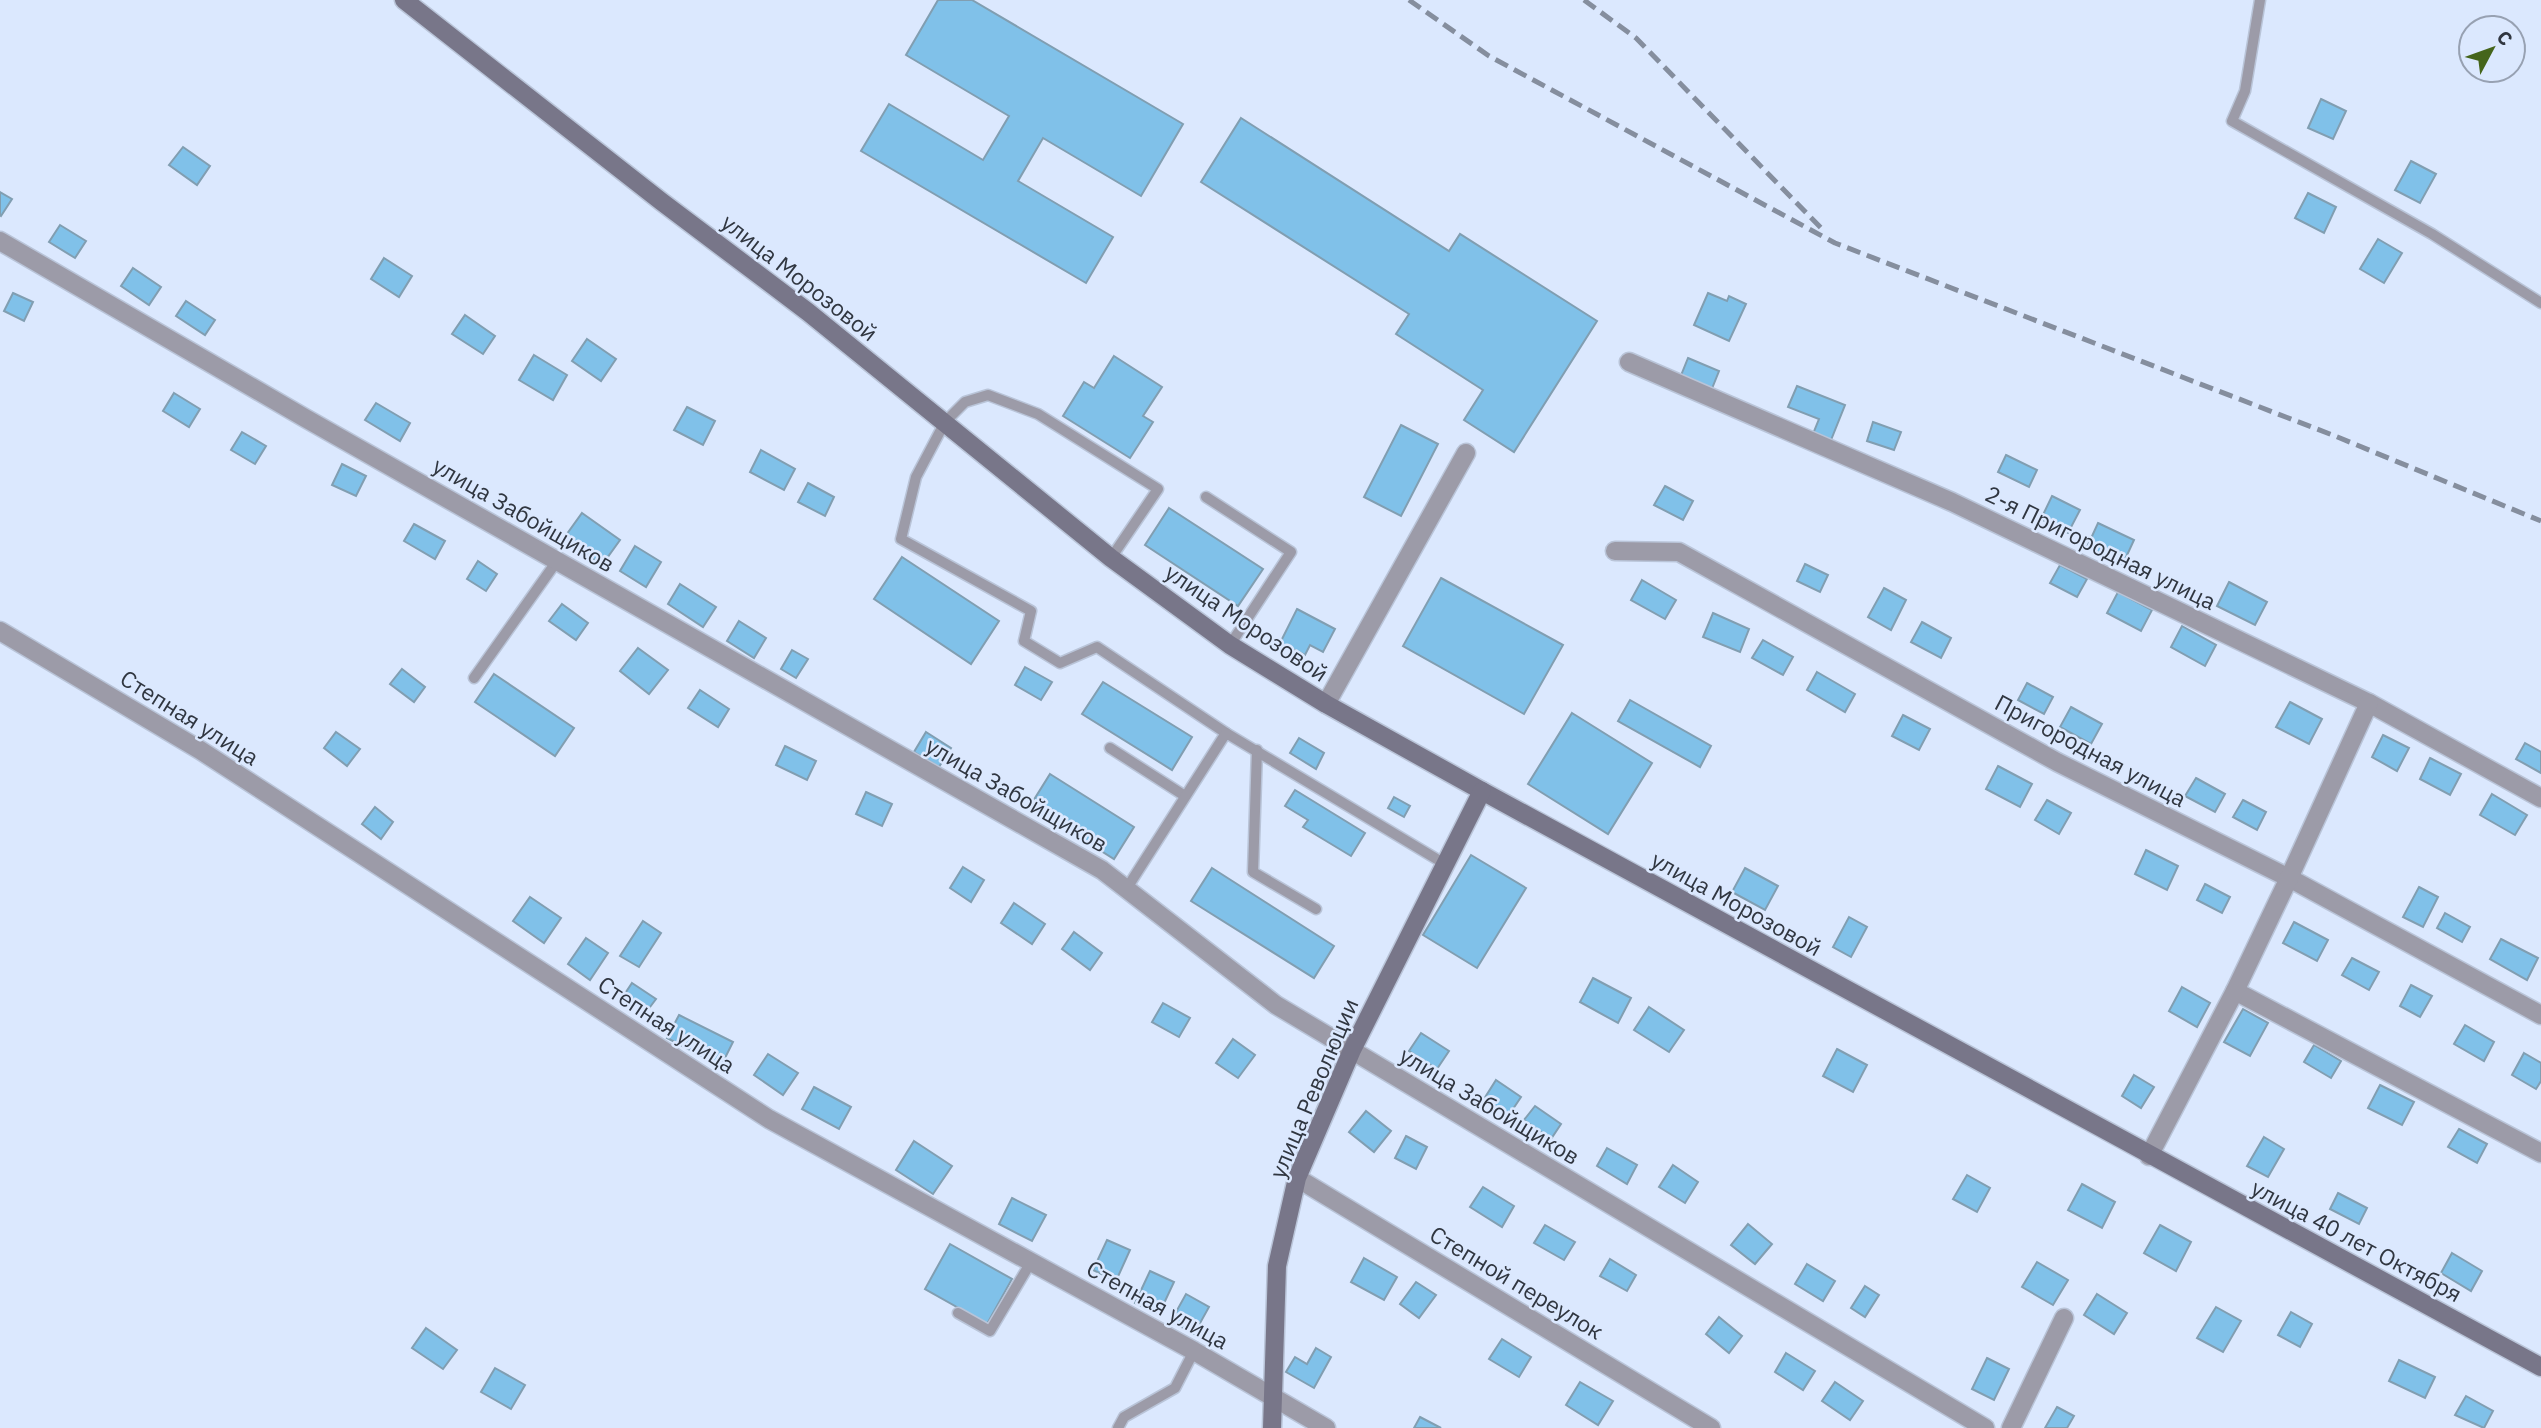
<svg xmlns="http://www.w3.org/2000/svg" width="2541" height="1428" font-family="'IBM Plex Sans',sans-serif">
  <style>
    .building { fill: #80c1e9; stroke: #819eb1; stroke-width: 2 }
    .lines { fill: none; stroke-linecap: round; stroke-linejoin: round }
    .lane-casing { stroke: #b9c4d8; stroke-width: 13 }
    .street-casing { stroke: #b9c4d8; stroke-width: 21 }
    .secondary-casing { stroke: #b9c4d8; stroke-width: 21 }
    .lane { stroke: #9c9ba8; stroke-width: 10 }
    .street { stroke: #9c9ba8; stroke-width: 18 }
    .secondary { stroke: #787689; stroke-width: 18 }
    .rail { stroke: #858e9e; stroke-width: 5; stroke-dasharray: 14 7; stroke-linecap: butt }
    .labels { text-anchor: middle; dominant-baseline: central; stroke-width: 5; stroke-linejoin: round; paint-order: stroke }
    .street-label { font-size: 23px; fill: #303640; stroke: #dbe8fe }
  </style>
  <rect width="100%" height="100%" fill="#dbe8fe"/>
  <g class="building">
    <polygon points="938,0 972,0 1183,124 1141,196 1043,138 1018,181 1113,237 1086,283 861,151 889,104 983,160 1009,116 906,55"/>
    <polygon points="2321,99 2346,111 2333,139 2308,128"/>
    <polygon points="1241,118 1449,251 1460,234 1597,321 1514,452 1464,420 1483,390 1396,334 1409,314 1201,182"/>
    <polygon points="183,147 210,166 197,185 169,165"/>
    <polygon points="2411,161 2436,174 2420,203 2395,190"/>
    <polygon points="0,192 12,199 1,216 0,215"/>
    <polygon points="2308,193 2336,207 2324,233 2295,218"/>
    <polygon points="60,225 86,241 75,258 49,242"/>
    <polygon points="2378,239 2402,253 2384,283 2360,269"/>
    <polygon points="384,258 412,276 399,297 371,279"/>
    <polygon points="133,268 161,287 149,305 121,286"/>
    <polygon points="13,293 33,302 24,321 4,311"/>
    <polygon points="1708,293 1727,301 1729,296 1746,304 1729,341 1694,325"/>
    <polygon points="186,301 215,320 205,335 176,316"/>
    <polygon points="465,315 495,336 483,354 452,334"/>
    <polygon points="587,339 616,359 601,381 572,361"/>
    <polygon points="534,355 567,375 553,400 519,380"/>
    <polygon points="1114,356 1162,387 1143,416 1153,422 1130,458 1063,416 1084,382 1094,388"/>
    <polygon points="1688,358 1719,371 1711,391 1680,378"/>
    <polygon points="1797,386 1845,405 1831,440 1813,434 1819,419 1788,407"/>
    <polygon points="174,393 200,409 189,427 163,411"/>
    <polygon points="376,403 410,423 400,441 365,420"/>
    <polygon points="687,407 715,421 703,445 674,430"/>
    <polygon points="1873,422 1901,432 1894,450 1867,441"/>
    <polygon points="1401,425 1438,444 1401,516 1364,497"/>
    <polygon points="242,432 266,446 255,464 231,450"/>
    <polygon points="761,450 795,469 784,490 750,472"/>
    <polygon points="2006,455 2037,470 2029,487 1998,472"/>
    <polygon points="342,464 366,476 356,496 332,485"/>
    <polygon points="808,483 834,497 825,516 798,502"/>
    <polygon points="1665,486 1693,501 1683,520 1654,505"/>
    <polygon points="2052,496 2080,510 2068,533 2041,519"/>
    <polygon points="1169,508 1263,569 1238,606 1145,545"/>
    <polygon points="582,513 620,540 602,565 564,538"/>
    <polygon points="2098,523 2134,540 2123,564 2087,547"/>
    <polygon points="414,524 445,541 435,559 404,541"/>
    <polygon points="635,546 661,562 646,587 620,571"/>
    <polygon points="902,557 999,621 971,664 874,599"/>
    <polygon points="478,561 497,574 486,591 467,579"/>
    <polygon points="1805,564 1828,575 1820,592 1797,581"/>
    <polygon points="2060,565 2087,579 2077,597 2050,583"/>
    <polygon points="1441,578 1563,645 1524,714 1403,646"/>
    <polygon points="1642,580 1676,600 1665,619 1631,600"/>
    <polygon points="2229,582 2267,602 2255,625 2217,606"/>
    <polygon points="680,584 716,607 703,627 668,604"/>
    <polygon points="1884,588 1906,600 1891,630 1868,617"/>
    <polygon points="2118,592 2152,610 2141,631 2107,613"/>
    <polygon points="562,604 588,623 576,640 549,621"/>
    <polygon points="1297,609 1335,629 1323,652 1310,645 1305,655 1280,643"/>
    <polygon points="1713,613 1749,629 1740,652 1703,637"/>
    <polygon points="739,621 766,638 754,658 727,641"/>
    <polygon points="1922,622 1951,638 1941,658 1911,642"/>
    <polygon points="2182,626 2216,645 2205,666 2171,647"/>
    <polygon points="1763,640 1793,657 1783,675 1752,658"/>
    <polygon points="638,648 668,670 649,694 620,671"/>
    <polygon points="792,650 808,659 796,678 781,669"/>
    <polygon points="1025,667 1052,682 1041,700 1015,685"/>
    <polygon points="402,669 425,687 414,702 390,684"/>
    <polygon points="1817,672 1855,694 1845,712 1807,690"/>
    <polygon points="494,674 574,728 555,756 475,702"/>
    <polygon points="1103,682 1192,737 1172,770 1082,714"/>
    <polygon points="2027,683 2053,697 2044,714 2018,700"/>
    <polygon points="700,690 729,709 718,727 688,708"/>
    <polygon points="1630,700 1711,746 1700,767 1618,721"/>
    <polygon points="2290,702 2322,719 2309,744 2276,727"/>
    <polygon points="2071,707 2102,724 2091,744 2060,727"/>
    <polygon points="1572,713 1652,763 1608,834 1528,784"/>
    <polygon points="1903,715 1930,729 1919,750 1892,736"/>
    <polygon points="336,732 360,749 347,766 324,748"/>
    <polygon points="926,732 951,748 939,767 914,752"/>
    <polygon points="2383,735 2409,748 2397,771 2372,757"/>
    <polygon points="1299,738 1324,753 1316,769 1290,753"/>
    <polygon points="2525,743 2541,752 2541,773 2516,759"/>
    <polygon points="785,746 816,761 807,780 776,765"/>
    <polygon points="2430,758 2461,774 2450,795 2420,779"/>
    <polygon points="1998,766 2032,784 2020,807 1986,789"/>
    <polygon points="1050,774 1134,827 1114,859 1030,806"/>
    <polygon points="2196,778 2225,794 2215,812 2185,796"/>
    <polygon points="1295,790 1365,833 1351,856 1303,827 1308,820 1285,806"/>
    <polygon points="866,792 892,804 882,826 856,814"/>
    <polygon points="2492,794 2527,815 2515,835 2480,815"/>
    <polygon points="1394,797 1410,806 1404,817 1388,808"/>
    <polygon points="2047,800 2071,813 2059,834 2035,820"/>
    <polygon points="2243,800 2266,812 2257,830 2233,817"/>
    <polygon points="375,807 393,822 381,839 362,824"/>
    <polygon points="2146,850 2178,866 2167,890 2135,874"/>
    <polygon points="1471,855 1526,888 1477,968 1423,935"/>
    <polygon points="963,867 984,880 971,902 950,888"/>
    <polygon points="1212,868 1334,946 1314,978 1191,901"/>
    <polygon points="1745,868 1778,886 1765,910 1732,892"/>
    <polygon points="2205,884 2230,897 2222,913 2197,900"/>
    <polygon points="2419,887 2438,897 2423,927 2403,917"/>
    <polygon points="530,897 561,918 544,943 513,921"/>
    <polygon points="1014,903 1045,924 1032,944 1001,923"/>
    <polygon points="2445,913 2470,927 2462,942 2437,928"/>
    <polygon points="1849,917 1867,927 1851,957 1833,947"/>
    <polygon points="643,921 661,933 639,967 620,956"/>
    <polygon points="2294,922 2328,940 2317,961 2283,943"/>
    <polygon points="1074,932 1102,953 1090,970 1062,949"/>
    <polygon points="586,938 608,953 590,980 568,964"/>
    <polygon points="2501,939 2538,958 2527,980 2490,959"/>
    <polygon points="2352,958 2379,972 2369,990 2342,975"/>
    <polygon points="1593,978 1631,998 1618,1023 1580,1002"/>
    <polygon points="632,983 656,999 647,1011 624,995"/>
    <polygon points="2411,985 2432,996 2420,1017 2400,1006"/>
    <polygon points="2182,987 2210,1003 2197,1027 2169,1011"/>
    <polygon points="1163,1003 1190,1018 1179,1037 1152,1022"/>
    <polygon points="1649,1007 1684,1030 1669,1052 1634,1030"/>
    <polygon points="2243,1009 2268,1023 2250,1056 2224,1042"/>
    <polygon points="679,1015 733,1042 721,1066 667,1038"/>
    <polygon points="2465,1025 2494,1042 2484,1061 2454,1044"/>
    <polygon points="1421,1033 1449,1051 1437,1069 1409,1051"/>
    <polygon points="1233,1039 1255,1055 1238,1078 1216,1063"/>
    <polygon points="2314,1045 2341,1061 2331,1078 2304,1062"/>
    <polygon points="1837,1049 1867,1065 1853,1092 1823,1076"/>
    <polygon points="2524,1053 2541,1063 2541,1081 2536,1089 2512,1075"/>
    <polygon points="768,1054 798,1073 783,1095 754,1075"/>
    <polygon points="2134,1075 2154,1087 2141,1108 2122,1096"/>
    <polygon points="1496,1080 1521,1097 1509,1115 1484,1099"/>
    <polygon points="2380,1085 2414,1102 2402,1125 2368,1108"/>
    <polygon points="814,1087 851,1107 839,1129 802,1109"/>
    <polygon points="1535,1106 1561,1124 1551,1139 1524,1120"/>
    <polygon points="1366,1111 1391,1131 1374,1152 1349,1132"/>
    <polygon points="2459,1129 2487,1144 2477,1163 2448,1147"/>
    <polygon points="1406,1136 1427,1147 1416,1169 1395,1158"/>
    <polygon points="2264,1137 2284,1149 2268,1177 2247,1166"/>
    <polygon points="914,1141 952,1166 933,1194 896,1170"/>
    <polygon points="1607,1148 1637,1165 1627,1184 1597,1166"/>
    <polygon points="1673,1165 1698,1182 1685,1203 1659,1187"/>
    <polygon points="1967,1175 1990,1188 1977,1212 1953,1199"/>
    <polygon points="2082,1184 2115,1202 2102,1228 2068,1210"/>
    <polygon points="1483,1187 1514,1206 1502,1227 1470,1207"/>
    <polygon points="2338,1193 2367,1208 2359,1224 2330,1209"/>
    <polygon points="1012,1198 1046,1215 1032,1241 999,1224"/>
    <polygon points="1748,1224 1772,1244 1755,1264 1731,1245"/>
    <polygon points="1545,1225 1575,1242 1564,1260 1534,1243"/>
    <polygon points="2160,1225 2191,1242 2176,1271 2144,1253"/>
    <polygon points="1107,1240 1130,1250 1116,1281 1093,1270"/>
    <polygon points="950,1244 1012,1279 987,1324 925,1289"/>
    <polygon points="2452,1253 2482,1271 2471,1291 2441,1273"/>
    <polygon points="1364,1258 1397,1277 1384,1300 1351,1282"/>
    <polygon points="1610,1259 1636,1275 1627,1291 1600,1276"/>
    <polygon points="2037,1262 2068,1280 2053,1305 2022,1287"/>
    <polygon points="1807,1264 1835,1281 1823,1301 1795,1284"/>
    <polygon points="1150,1271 1174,1282 1159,1314 1135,1303"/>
    <polygon points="1416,1282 1436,1295 1419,1318 1400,1304"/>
    <polygon points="1865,1286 1879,1295 1865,1317 1851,1308"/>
    <polygon points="1186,1294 1209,1307 1194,1334 1171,1321"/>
    <polygon points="2097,1294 2127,1313 2114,1334 2084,1315"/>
    <polygon points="2216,1307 2241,1321 2223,1352 2197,1338"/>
    <polygon points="2291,1312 2312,1324 2300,1347 2278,1335"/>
    <polygon points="1719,1317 1742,1336 1729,1353 1706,1334"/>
    <polygon points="426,1328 457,1350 443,1369 412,1348"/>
    <polygon points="1502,1339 1531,1357 1519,1377 1489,1359"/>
    <polygon points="1316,1348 1331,1357 1314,1388 1286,1372 1295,1357 1307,1364"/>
    <polygon points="1786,1353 1815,1371 1803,1390 1775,1372"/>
    <polygon points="1987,1358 2009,1369 1994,1400 1972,1389"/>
    <polygon points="2399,1360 2435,1377 2425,1398 2389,1381"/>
    <polygon points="495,1368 525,1385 511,1409 481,1392"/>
    <polygon points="1580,1382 1613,1401 1598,1425 1566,1405"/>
    <polygon points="1835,1382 1863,1401 1850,1420 1822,1401"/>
    <polygon points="2466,1396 2493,1411 2484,1428 2455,1415"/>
    <polygon points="2057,1407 2074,1416 2067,1428 2045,1428"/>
    <polygon points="1420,1417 1441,1428 1414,1428"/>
  </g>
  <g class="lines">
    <defs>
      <g id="lane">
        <polyline points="2260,0 2245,91 2232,121 2432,234 2541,303"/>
        <polyline points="1206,497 1291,552 1230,645"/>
        <polyline points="1111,558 1158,489 1038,414 988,395 965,402 945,422 916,477 901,539 1031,611 1024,641 1060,663 1097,647 1226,733"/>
        <polyline points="474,678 557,561"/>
        <polyline points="1110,748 1185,796"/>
        <polyline points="1257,750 1253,872 1316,909"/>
        <polyline points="1127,888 1226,733 1445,864"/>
        <polyline points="958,1313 990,1331 1031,1262"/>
        <polyline points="1118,1428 1124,1417 1175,1388 1194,1351"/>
      </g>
      <g id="street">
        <polyline points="0,241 305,418 1102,870 1276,1005 1985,1428"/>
        <polyline points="1629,362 1952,502 2369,703 2541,798"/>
        <polyline points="1615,551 1679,552 2057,762 2289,878 2541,1015"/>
        <polyline points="0,631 200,750 769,1119 1194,1351 1326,1428"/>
        <polyline points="1326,704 1466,453"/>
        <polyline points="2235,991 2541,1153"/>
        <polyline points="2149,1156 2235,991 2289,878 2369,703"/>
        <polyline points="1297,1178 1711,1428"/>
        <polyline points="2011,1428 2064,1318"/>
      </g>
      <g id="secondary">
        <polyline points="404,0 662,202 808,312 1111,558 1230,645 1326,704 1482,791 2541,1367"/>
        <polyline points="1272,1428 1277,1266 1297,1178 1352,1050 1482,791"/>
      </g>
    </defs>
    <use href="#lane" class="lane-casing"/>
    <use href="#street" class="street-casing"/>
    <use href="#secondary" class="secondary-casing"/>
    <use href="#lane" class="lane"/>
    <use href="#street" class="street"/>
    <use href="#secondary" class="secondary"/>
    <g class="rail">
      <polyline points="1409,0 1489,56 1835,243 2335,436 2541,521"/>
      <polyline points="1584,0 1636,38 1823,230"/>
    </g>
  </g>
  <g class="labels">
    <g class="street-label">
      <text transform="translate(800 277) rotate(38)">улица Морозовой</text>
      <text transform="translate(524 514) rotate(30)">улица Забойщиков</text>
      <text transform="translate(2101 547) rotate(26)">2-я Пригородная улица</text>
      <text transform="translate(1247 622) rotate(34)">улица Морозовой</text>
      <text transform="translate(190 717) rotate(32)">Степная улица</text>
      <text transform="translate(2091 750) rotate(28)">Пригородная улица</text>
      <text transform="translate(1017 794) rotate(30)">улица Забойщиков</text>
      <text transform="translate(1737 903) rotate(29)">улица Морозовой</text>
      <text transform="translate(667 1024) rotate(33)">Степная улица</text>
      <text transform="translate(1313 1088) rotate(-67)">улица Революции</text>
      <text transform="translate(1490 1105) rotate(31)">улица Забойщиков</text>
      <text transform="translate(2357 1240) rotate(28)">улица 40 лет Октября</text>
      <text transform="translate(1517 1282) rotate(31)">Степной переулок</text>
      <text transform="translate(1158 1304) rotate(29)">Степная улица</text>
    </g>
  </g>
  <g transform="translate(2492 49) rotate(49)"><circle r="33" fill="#dbe8fe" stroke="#97a1b2" stroke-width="2"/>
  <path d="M0-5L12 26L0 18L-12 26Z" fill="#45651b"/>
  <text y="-10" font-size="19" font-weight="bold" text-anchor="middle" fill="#303640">С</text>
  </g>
</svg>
